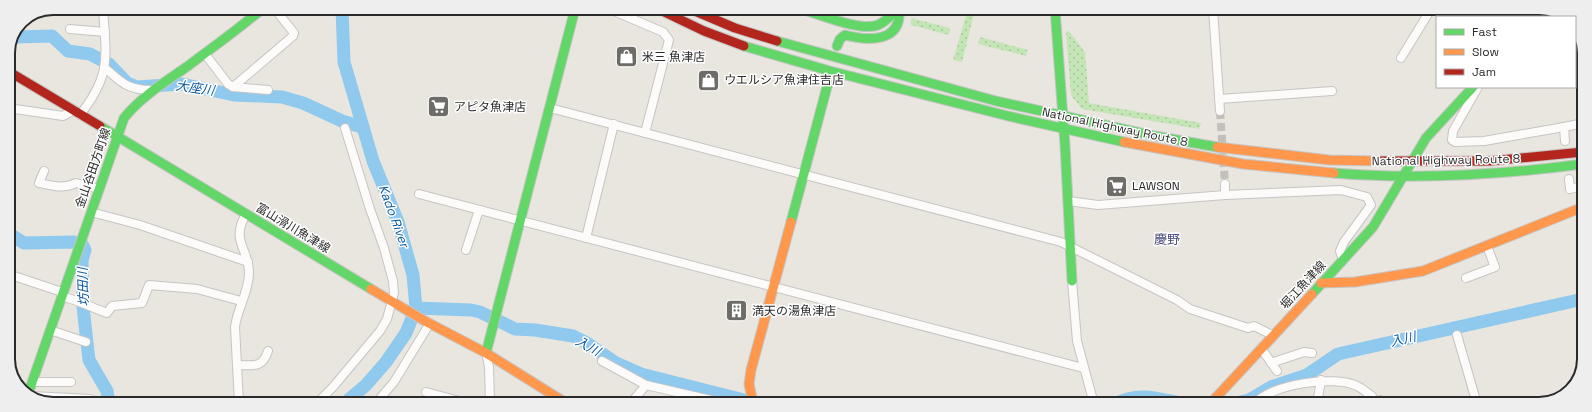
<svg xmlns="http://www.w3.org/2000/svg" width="1592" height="412" font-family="'Space Grotesk','Noto Sans JP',sans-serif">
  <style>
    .grass { fill: url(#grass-dots) }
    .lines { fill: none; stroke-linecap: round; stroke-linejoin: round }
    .river { stroke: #8fc9ed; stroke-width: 13 }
    .street-tunnel { stroke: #c3c0bb; stroke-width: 8; stroke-dasharray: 8 4; stroke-linecap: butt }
    .street-casing { stroke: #c6c5c5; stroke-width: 10 }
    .fast-casing { stroke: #c6c5c5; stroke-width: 11 }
    .slow-casing { stroke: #c6c5c5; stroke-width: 11 }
    .jam-casing { stroke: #c6c5c5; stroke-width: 11 }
    .street { stroke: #fcfbfa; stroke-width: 8 }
    .fast { stroke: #63d668; stroke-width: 9 }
    .slow { stroke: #ff974d; stroke-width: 9 }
    .jam { stroke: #b3261e; stroke-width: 9 }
    .labels { text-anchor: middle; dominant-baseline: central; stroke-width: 3; stroke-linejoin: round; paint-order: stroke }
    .poi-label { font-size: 12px; fill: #2a2a2a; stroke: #fff; text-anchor: start }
    .street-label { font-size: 12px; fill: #2a2a2a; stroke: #fff }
    .water-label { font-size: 13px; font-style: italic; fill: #08589f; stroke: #fff }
    .neighbourhood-label { font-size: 13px; fill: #484b7c; stroke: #fff }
    .rim { fill: none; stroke: #2a2a2a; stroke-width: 2 }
  </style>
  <defs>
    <pattern id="grass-dots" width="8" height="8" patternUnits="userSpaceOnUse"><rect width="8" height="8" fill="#c4e5b6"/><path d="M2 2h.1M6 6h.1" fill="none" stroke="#a9c59d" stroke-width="1.8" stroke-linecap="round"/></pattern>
  </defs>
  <rect width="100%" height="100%" fill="#e9e6df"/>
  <g class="grass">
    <polygon points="968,9 975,10 962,62 953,60"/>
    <polygon points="911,18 950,28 949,35 911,25"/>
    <polygon points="1069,31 1085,52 1089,103 1201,123 1199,129 1082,109 1071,95 1066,32"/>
    <polygon points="980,37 1028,50 1026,56 978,44"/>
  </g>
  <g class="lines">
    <g class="river">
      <polyline points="342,8 344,62 373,161 398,222 413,275 416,308 406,333 386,362 366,385 345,403"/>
      <polyline points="15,37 52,36 68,51 90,54 109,64 127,83 137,87 182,84 234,95 282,97 303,103 342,121 362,127"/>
      <polyline points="8,233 24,243 74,242 82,244 85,250 82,261 83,307 89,360 107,391 109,403"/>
      <polyline points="416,308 471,310 480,312 515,329 535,330 573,336 587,343 616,363 641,374 756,403"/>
      <path d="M1115,404C1139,391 1159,399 1185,404"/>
      <polyline points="1232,404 1249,400 1271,387 1307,375 1338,354 1583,299"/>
    </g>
    <polyline class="street-tunnel" points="1220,111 1225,184"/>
    <defs>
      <g id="street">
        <polyline points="609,9 663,32 669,40 645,133"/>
        <polyline points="1213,9 1220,111"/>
        <polyline points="1476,9 1489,17"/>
        <polyline points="70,29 105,32"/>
        <polyline points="205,54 228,84 233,87 268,90"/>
        <polyline points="1401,58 1431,9"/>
        <path d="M105,68C122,83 128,90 151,90"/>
        <polyline points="233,87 293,36 294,33 274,8"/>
        <polyline points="1478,87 1453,131 1452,140 1455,142 1484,141 1564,127"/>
        <polyline points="1219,99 1332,91"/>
        <polyline points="8,108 63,116 74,110"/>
        <polyline points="550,108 1061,242 1177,300 1190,309 1248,328 1254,326 1272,335"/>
        <path d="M80,115C112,74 106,57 103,8"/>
        <polyline points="1565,141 1564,127 1584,123"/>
        <path d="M44,171L39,183C52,186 64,189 76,183L99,189"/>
        <polyline points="1569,179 1570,189 1583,186"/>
        <polyline points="1225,184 1225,195"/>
        <polyline points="419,194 1083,368"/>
        <polyline points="1068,201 1098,205 1225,195 1341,190 1367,197 1371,205 1344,242 1340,251 1343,260"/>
        <polyline points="91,212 140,225 248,262"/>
        <polyline points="586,238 614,124"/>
        <polyline points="466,250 479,210"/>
        <polyline points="8,274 62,292"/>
        <polyline points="1466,278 1495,267 1487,246"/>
        <polyline points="1072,281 1077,341 1094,404"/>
        <path d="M61,296C77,300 91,307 107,313L112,306L142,303L149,285L197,289L241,301"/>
        <polyline points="50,330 86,342"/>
        <polyline points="1457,335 1477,404"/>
        <polyline points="1261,348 1277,371"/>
        <polyline points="486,353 489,367 490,403"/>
        <polyline points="602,361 646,385"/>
        <polyline points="1271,363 1304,352 1312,353"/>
        <path d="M237,365C253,365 262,369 268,351"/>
        <polyline points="32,382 71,382"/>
        <polyline points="426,392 467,403"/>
        <polyline points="31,396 90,399"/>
        <polyline points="1380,400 1381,404"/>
        <path d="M239,403L235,327C237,309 249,292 249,273C249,248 230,242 246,214"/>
        <polyline points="317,403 333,387 380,331 387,319 394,293 393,281 384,248 370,209 345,128"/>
        <polyline points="376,403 394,382 430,323"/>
        <polyline points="631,403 646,385 724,403"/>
        <path d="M1254,404C1271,384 1333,375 1357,386C1362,388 1367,393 1372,396V404"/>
        <polyline points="1317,404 1321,380"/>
      </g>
      <g id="fast">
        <path d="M801,9C819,14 860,32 878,25C886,22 891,15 897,9"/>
        <polyline points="1055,9 1065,145 1072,281"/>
        <polyline points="1521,17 1525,9"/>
        <polyline points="777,41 996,101 1155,136 1217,147"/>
        <polyline points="744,46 830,71 1008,116 1124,142"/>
        <path d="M837,46L840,39L845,35C868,41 902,43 899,9"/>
        <polyline points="100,126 371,289"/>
        <path d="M1334,173C1417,180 1500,175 1583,164"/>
        <polyline points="791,222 828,83"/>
        <polyline points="1312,294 1373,227 1426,138 1473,87"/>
        <polyline points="486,353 575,9"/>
        <path d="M28,394L124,118C142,96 165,82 188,66C213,47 239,29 263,8"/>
      </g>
      <g id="slow">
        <polyline points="1124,142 1243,164 1334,173"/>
        <polyline points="1217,147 1329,160 1377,161"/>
        <polyline points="1321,283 1355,282 1423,271 1583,207"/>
        <polyline points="371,289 425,321 486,353 566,403"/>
        <polyline points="753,403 749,384 751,370 791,222"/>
        <polyline points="1210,404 1312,294"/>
      </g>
      <g id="jam">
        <polyline points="658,9 704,31 744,46"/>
        <polyline points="690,9 735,28 777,41"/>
        <polyline points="8,71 100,126"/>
        <polyline points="1377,161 1490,161 1583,152"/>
      </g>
    </defs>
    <use href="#street" class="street-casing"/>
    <use href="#fast" class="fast-casing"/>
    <use href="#slow" class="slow-casing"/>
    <use href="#jam" class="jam-casing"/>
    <use href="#street" class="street"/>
    <use href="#fast" class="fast"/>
    <use href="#slow" class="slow"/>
    <use href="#jam" class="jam"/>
  </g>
  <defs>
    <symbol id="shop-square" viewBox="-11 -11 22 22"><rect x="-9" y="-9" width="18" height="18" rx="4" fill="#6d6c69" stroke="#fff"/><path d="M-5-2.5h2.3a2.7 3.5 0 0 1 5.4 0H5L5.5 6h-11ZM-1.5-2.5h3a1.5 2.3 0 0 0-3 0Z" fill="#fff"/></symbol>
    <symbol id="supermarket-square" viewBox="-11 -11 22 22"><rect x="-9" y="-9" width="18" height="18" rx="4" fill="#6d6c69" stroke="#fff"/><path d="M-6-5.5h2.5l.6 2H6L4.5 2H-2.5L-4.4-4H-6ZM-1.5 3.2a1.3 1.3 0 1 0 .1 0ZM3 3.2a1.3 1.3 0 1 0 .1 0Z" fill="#fff"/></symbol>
    <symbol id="building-square" viewBox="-11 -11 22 22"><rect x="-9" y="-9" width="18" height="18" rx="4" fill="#6d6c69" stroke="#fff"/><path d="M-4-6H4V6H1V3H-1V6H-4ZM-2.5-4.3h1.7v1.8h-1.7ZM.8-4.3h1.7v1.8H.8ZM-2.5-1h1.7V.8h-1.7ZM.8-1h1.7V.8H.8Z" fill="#fff"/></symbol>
  </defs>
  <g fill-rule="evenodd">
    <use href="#shop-square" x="614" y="44" width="25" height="25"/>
    <use href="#shop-square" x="696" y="68" width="25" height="25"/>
    <use href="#supermarket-square" x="426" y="94" width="25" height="25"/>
    <use href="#supermarket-square" x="1104" y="174" width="25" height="25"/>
    <use href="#building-square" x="724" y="298" width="25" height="25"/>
  </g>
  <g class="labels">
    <g class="poi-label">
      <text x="642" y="57">米三 魚津店</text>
      <text x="724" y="80">ウエルシア魚津住吉店</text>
      <text x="454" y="107">アピタ魚津店</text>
      <text x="1132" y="186">LAWSON</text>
      <text x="752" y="311">満天の湯魚津店</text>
    </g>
    <g class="street-label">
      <text transform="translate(1115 127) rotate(12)">National Highway Route 8</text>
      <text transform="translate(1446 160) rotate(-1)">National Highway Route 8</text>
      <text transform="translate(93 168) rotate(-71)">金山谷田方町線</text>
      <text transform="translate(293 228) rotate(31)">富山滑川魚津線</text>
      <text transform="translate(1303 285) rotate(-47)">堀江魚津線</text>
    </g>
    <g class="water-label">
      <text transform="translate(195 88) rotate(8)">大座川</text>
      <text transform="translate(394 216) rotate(70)">Kado River</text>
      <text transform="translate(83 287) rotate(-92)">坊田川</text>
      <text transform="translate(1403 339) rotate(-13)">入川</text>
      <text transform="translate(588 346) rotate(29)">入川</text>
    </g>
    <g class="neighbourhood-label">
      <text x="1167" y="239">慶野</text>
    </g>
  </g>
  <path d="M0 0H1592V412H0ZM53 15H1539A38 38 0 0 1 1577 53V359A38 38 0 0 1 1539 397H53A38 38 0 0 1 15 359V53A38 38 0 0 1 53 15Z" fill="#eee" fill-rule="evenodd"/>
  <path class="rim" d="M53 15H1539A38 38 0 0 1 1577 53V359A38 38 0 0 1 1539 397H53A38 38 0 0 1 15 359V53A38 38 0 0 1 53 15Z"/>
  <rect x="1436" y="16" width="140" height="72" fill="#ffffff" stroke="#aaaaaa"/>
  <rect x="1444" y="29" width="20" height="6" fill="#63d668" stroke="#aaaaaa"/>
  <text x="1472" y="36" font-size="12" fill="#2a2a2a">Fast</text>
  <rect x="1444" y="49" width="20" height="6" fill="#ff974d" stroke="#aaaaaa"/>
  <text x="1472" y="56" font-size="12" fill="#2a2a2a">Slow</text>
  <rect x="1444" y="69" width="20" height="6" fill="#b3261e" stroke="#aaaaaa"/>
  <text x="1472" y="76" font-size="12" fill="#2a2a2a">Jam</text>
</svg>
